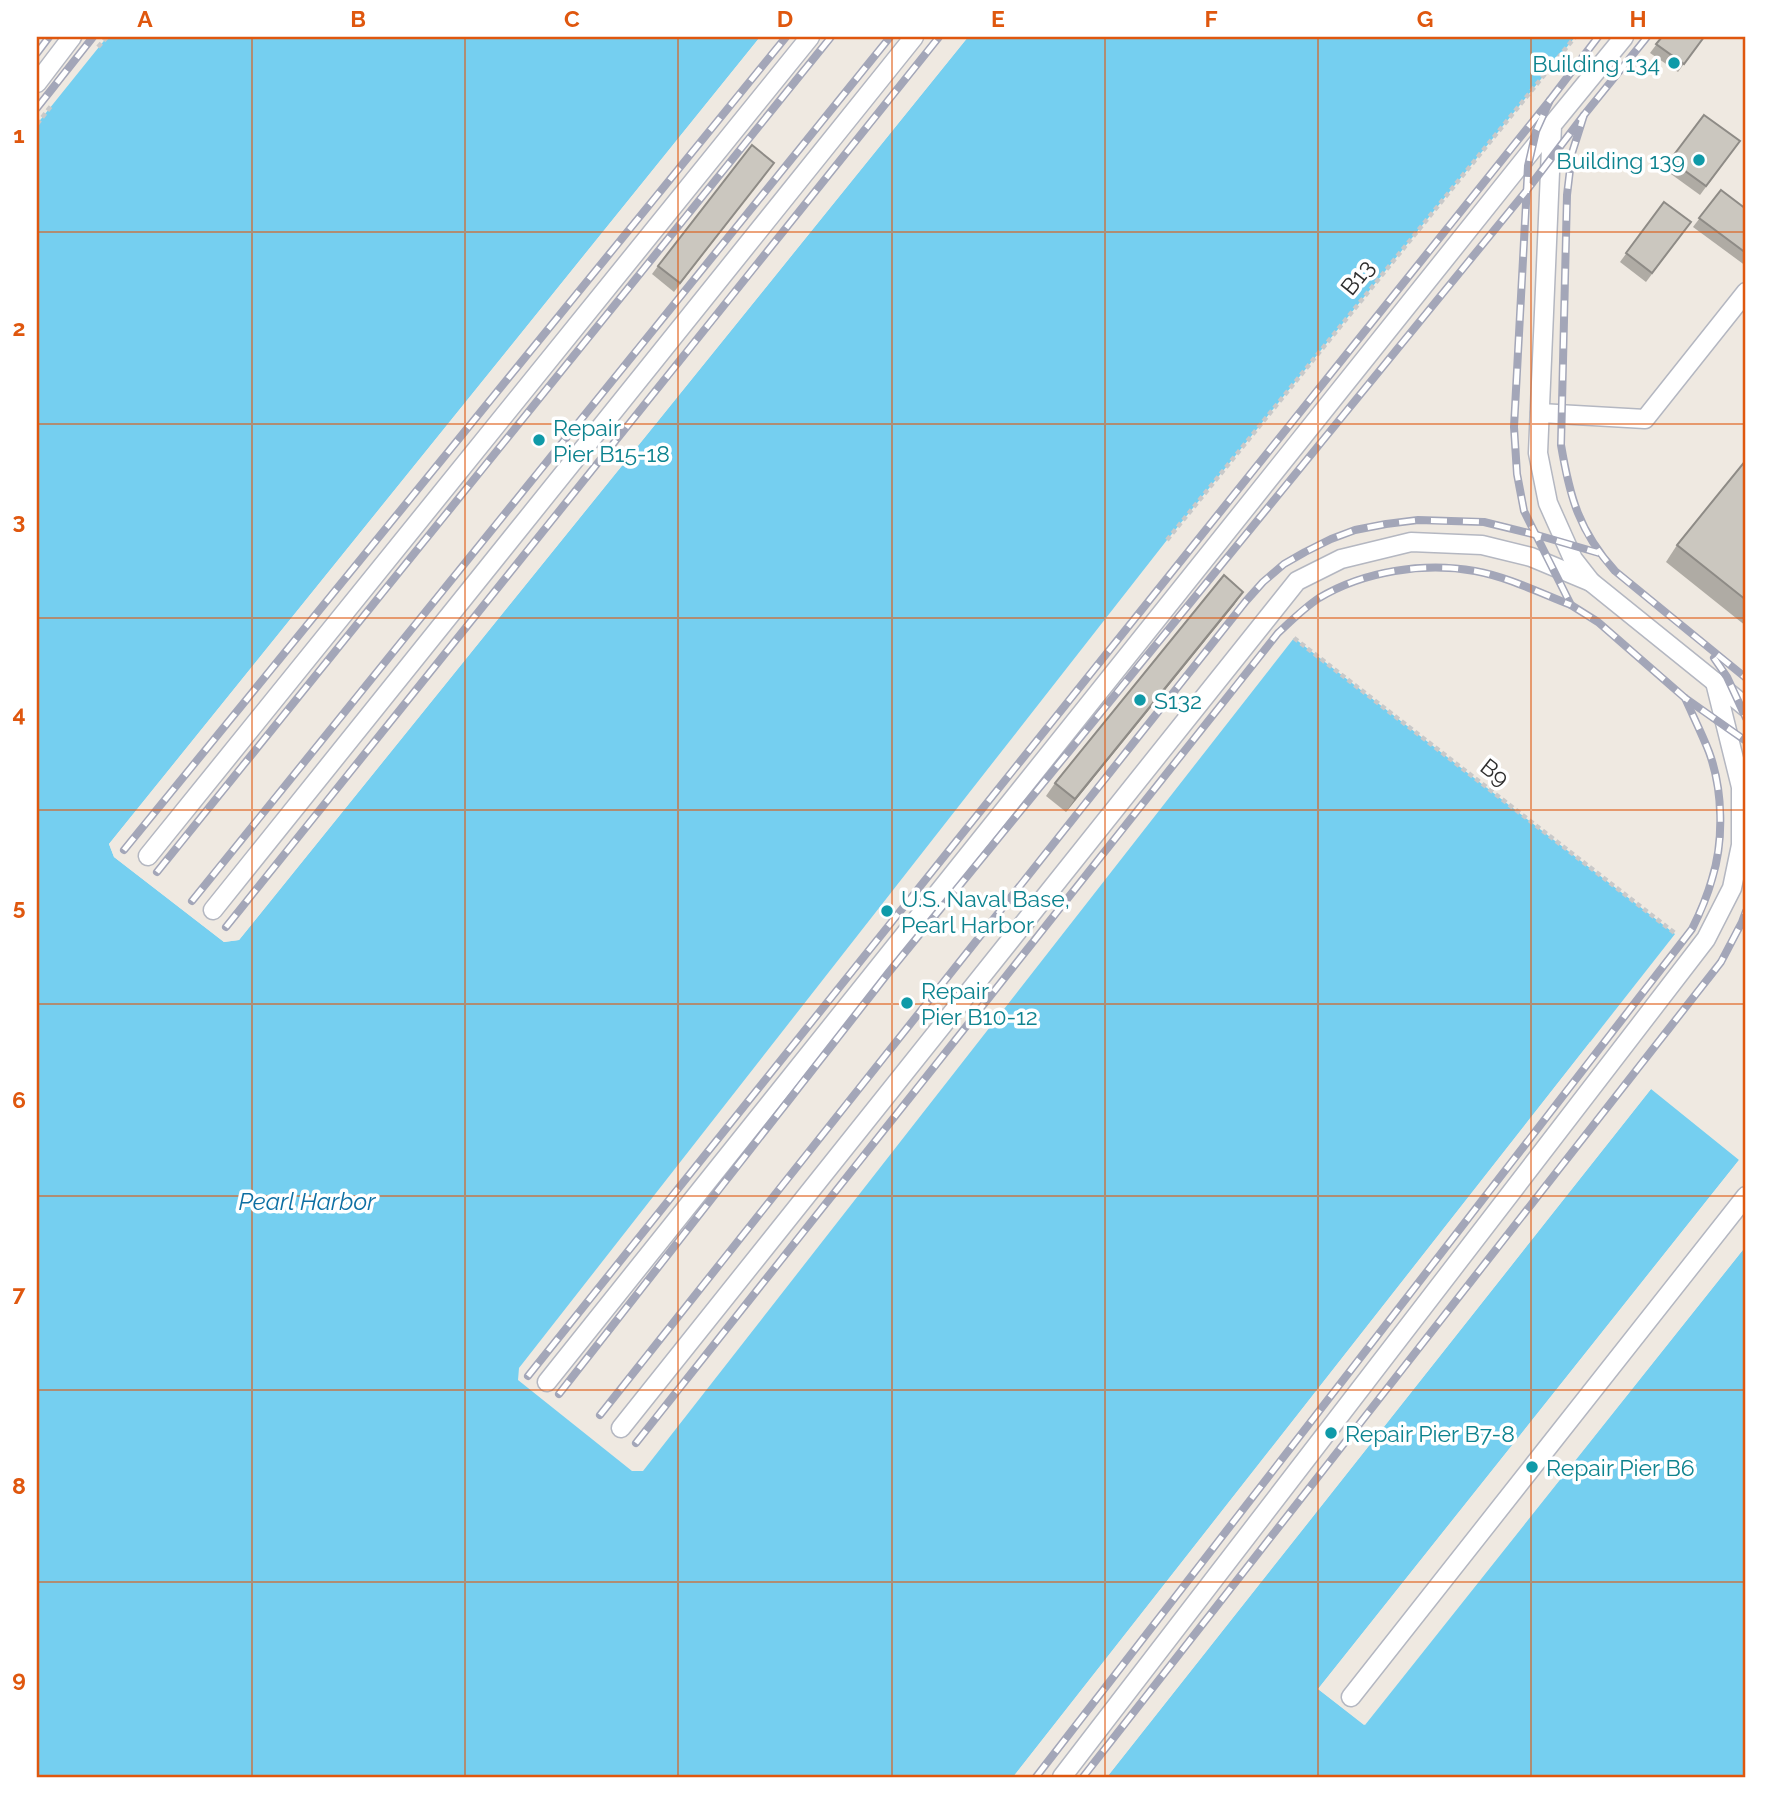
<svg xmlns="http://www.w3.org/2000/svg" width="1783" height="1814" font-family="Raleway,sans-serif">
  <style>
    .water { fill: #75cff0 }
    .pier { fill: #efe9e1 }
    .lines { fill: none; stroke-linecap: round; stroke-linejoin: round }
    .lane-casing { stroke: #b4b7c1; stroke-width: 21 }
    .path { stroke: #c9c9c9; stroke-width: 4.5; stroke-dasharray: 5 3.5; stroke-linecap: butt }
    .lane { stroke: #fff; stroke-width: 18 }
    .rail-casing { stroke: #a3a6b8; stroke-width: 8 }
    .rail { stroke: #fff; stroke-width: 5; stroke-dasharray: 16; stroke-linecap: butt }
    .wall { fill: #afaba4 }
    .shaded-wall { fill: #8e8b86 }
    .building { fill: #cbc7bf; stroke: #8e8b86; stroke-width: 2 }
    .grid { fill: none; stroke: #df570e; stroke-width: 2; stroke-opacity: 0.55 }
    .culture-dot { fill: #0f9aa8; stroke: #fff; stroke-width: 2.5 }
    .labels { text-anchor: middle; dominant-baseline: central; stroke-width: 7; stroke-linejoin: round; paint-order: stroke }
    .culture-label { font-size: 23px; fill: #0d838f; stroke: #fff; text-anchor: start }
    .street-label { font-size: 23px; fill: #2e2e2e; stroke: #fff }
    .water-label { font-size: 24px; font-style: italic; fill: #0d6fa3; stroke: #fff }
    .neatline { fill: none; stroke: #df570e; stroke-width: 2.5 }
    .grid-label { font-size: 23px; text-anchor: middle; font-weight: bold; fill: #df570e }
  </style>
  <rect width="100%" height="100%" fill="#efe9e1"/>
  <g class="water">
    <polygon points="107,37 760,37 109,844 114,857 224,942 239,940 968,37 1575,37 1167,540 519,1368 518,1380 632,1471 643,1471 1294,638 1675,934 1013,1777 37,1777 37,124"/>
    <polygon points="1651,1089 1739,1160 1318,1689 1365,1725 1746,1246 1746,1777 1107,1777"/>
  </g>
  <g class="pier">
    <polygon points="760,37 764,37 113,845 117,855 225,938 237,937 964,37 968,37 239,940 224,942 114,857 109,844"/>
    <polygon points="1590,1042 1593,1044 1017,1777 1013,1777"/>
    <polygon points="1648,1087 1651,1089 1107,1777 1103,1777"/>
    <polygon points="1739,1160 1742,1162 1323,1688 1364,1720 1744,1244 1746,1242 1746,1246 1364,1725 1318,1689"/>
  </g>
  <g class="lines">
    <defs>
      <g id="lane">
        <polyline points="1624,37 1552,125 1538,453 1548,503 1573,559 1591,582 1746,707"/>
        <polyline points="37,83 72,37"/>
        <polyline points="1540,413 1645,419 1746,292"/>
        <polyline points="148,856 810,37"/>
        <polyline points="213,910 914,37"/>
        <polyline points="547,1382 1552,125"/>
        <polyline points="621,1428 1297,581 1341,559 1411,542 1482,545 1531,557 1591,582"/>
        <polyline points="1351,1697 1746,1196"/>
        <polyline points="1062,1777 1706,939 1732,888 1741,845 1741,787 1715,682"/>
      </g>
    </defs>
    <use href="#lane" class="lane-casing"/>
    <g class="path">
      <polyline points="98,47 107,37"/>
      <polyline points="37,124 51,106"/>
      <polyline points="1167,540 1575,37"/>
      <polyline points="1294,638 1676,934"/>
    </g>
    <use href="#lane" class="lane"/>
    <defs>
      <g id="rail">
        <polyline points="1598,37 1550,100 1536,131 1528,166 1514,427 1517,474 1524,511 1571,605 1598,622 1685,698 1746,741"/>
        <path d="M1647,37L1584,115L1572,153L1567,195L1561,445C1570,498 1579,531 1615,571L1746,678"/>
        <polyline points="37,53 49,37"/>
        <polyline points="37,108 93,37"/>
        <polyline points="1714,658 1727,677 1746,718"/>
        <polyline points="124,850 786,37"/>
        <polyline points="157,872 831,37"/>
        <polyline points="192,901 890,37"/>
        <polyline points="226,927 939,37"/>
        <polyline points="528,1376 1550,100"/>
        <polyline points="559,1394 889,972 1527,190 1584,115"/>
        <polyline points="600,1415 1246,601 1263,582 1284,564 1305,552 1331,539 1355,530 1386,524 1418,520 1484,522 1537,535 1599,553"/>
        <path d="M636,1443L1278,633C1291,621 1304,608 1319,598C1364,571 1424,562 1475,571C1508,577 1540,593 1571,605"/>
        <path d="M1036,1777L1692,929C1700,913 1707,897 1712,879C1724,841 1723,790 1709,752C1702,734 1693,716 1685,698"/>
        <polyline points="1083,1777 1721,962 1742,922 1746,911"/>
      </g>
    </defs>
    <use href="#rail" class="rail-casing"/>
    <use href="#rail" class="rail"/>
  </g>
  <g class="wall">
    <polygon points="1662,37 1702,39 1678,72 1650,53"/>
    <polygon points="1704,115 1740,141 1700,195 1664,169"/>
    <polygon points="767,172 674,292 652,274 658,266"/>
    <polygon points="1721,190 1746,209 1746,266 1693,227"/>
    <polygon points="1664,202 1691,222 1646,282 1620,262"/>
    <polygon points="1746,460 1746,626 1666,562 1677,545"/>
    <polygon points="1243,592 1234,605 1066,812 1046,796 1055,783"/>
  </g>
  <polygon class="shaded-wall" points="1243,592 1234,605 1066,812 1075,799"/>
  <g class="building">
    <polygon points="1662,37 1704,37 1684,64 1656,44"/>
    <polygon points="1704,115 1740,141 1706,186 1670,160"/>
    <polygon points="752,145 774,163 680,283 658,266"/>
    <polygon points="1721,190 1746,209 1746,253 1699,218"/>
    <polygon points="1664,202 1691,222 1652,273 1626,253"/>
    <polygon points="1746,460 1746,600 1677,545"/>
    <polygon points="1224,575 1243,592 1075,799 1055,783"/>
  </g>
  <path class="grid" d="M252,37V1777M465,37V1777M678,37V1777M892,37V1777M1105,37V1777M1318,37V1777M1531,37V1777M37,232H1746M37,424H1746M37,618H1746M37,810H1746M37,1004H1746M37,1196H1746M37,1390H1746M37,1582H1746"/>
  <g class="culture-dot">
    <circle cx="1674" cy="63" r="7"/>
    <circle cx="1699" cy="160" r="7"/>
    <circle cx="539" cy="440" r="7"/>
    <circle cx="1140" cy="700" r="7"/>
    <circle cx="887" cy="911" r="7"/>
    <circle cx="907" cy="1003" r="7"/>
    <circle cx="1331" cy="1433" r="7"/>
    <circle cx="1532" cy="1467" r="7"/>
  </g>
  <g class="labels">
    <g class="culture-label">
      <text x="1660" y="63" text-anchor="end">Building 134</text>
      <text x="1685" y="160" text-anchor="end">Building 139</text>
      <text x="553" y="427">Repair<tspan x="553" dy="26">Pier B15-18</tspan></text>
      <text x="1154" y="700">S132</text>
      <text x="901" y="898">U.S. Naval Base,<tspan x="901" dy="26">Pearl Harbor</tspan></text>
      <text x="921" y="990">Repair<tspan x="921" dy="26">Pier B10-12</tspan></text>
      <text x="1345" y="1433">Repair Pier B7-8</text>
      <text x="1546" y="1467">Repair Pier B6</text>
    </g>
    <g class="street-label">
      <text transform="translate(1357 277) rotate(-51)">B13</text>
      <text transform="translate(1495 772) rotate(38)">B9</text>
    </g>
    <g class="water-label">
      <text x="307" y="1201">Pearl Harbor</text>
    </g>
  </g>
  <rect width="1783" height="1814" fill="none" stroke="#ffffff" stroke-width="77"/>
  <rect x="38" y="38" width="1706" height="1738" class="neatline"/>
  <g class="grid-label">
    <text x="145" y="27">A</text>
    <text x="358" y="27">B</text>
    <text x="572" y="27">C</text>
    <text x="785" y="27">D</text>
    <text x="998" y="27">E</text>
    <text x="1211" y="27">F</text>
    <text x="1425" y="27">G</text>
    <text x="1638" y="27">H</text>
    <text x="19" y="143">1</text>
    <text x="19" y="336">2</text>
    <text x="19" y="529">3</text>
    <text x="19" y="722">4</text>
    <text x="19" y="915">5</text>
    <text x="19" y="1108">6</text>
    <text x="19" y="1301">7</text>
    <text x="19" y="1494">8</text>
    <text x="19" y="1687">9</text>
  </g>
</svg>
